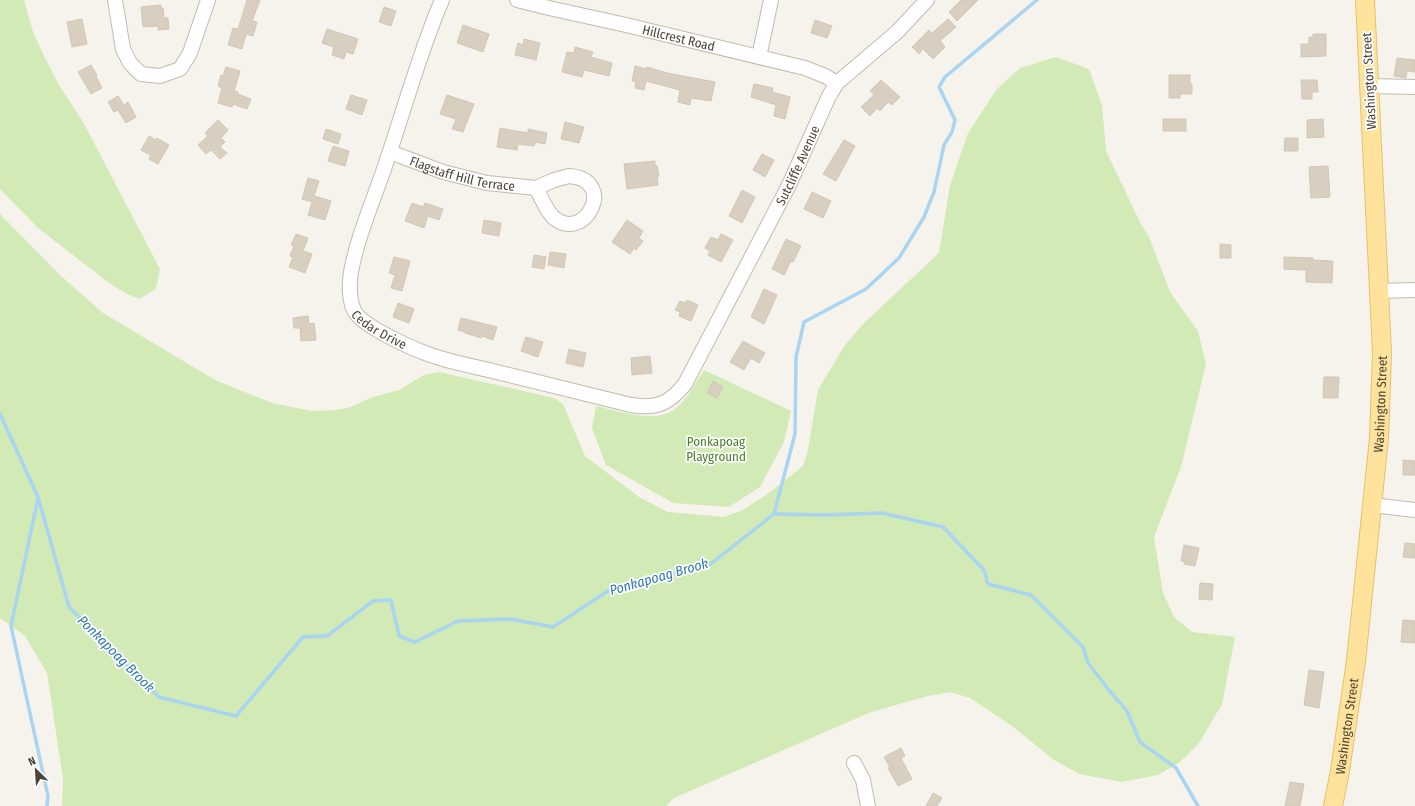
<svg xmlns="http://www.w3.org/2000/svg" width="1415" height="806" font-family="'Fira Sans Condensed',sans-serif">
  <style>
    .green { fill: #d2eab5 }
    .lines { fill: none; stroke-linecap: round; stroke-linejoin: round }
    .stream { stroke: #a9d4f2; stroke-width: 3.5 }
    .building { fill: #d8cfc1; stroke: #d3c7b4 }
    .minor-casing { stroke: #c2bbae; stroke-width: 16 }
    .major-casing { stroke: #e6c16a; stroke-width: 20 }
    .minor { stroke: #fff; stroke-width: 14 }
    .major { stroke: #ffe39c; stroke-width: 18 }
    .labels { text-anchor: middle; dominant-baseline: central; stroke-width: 3.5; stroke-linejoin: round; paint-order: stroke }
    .street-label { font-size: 13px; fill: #4b4439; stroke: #fff }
    .park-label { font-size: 13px; fill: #4a7f2a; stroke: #fff }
    .water-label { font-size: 14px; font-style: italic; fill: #2e7ab2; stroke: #fff }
  </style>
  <rect width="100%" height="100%" fill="#f6f3ec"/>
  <g class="green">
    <polygon points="0,0 24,0 33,32 44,56 59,85 83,122 160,269 156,289 139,299 125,293 112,285 38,228 0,189"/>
    <polygon points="1056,57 1089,69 1102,105 1106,151 1140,222 1149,237 1170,292 1198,331 1206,364 1181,467 1154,537 1163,593 1174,617 1192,632 1235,637 1222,704 1199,743 1180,762 1158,775 1122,782 1079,774 1054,760 1012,726 970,698 950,692 928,696 871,712 674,798 666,806 62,806 63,779 47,673 25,636 0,618 0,214 60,275 103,313 217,381 272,403 312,411 336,410 348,408 373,397 399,390 424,375 439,372 554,398 563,404 585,456 639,497 668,512 724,517 743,510 766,495 803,466 808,450 818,390 845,345 863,324 939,253 950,185 968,133 997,89 1020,68"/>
    <path d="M704,370L791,411L784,442L760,487L729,507L673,503L606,465L592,428L596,406C618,411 655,424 675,409C688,399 695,383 704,370Z"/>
  </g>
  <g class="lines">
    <g class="stream">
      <polyline points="0,414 38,497 69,607 159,697 236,716 303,637 327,636 373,601 391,600 399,636 415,642 458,621 510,619 553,627 611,589 708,566 774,514 795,434 796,357 804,322 866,289 899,258 924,217 934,192 944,145 952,132 955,120 939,87 945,77 1037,0"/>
      <polyline points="38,498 11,626 48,796 47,806"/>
      <polyline points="774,514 828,515 882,513 943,527 984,570 988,584 1031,595 1083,647 1088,663 1108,689 1127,711 1140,742 1176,768 1198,806"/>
    </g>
  </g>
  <g class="building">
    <polygon points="247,0 260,0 252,21 257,22 253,36 246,34 242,49 228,45 233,28 238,29"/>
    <polygon points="961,0 978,0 957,21 949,12"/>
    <polygon points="161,5 161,8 163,8 164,18 168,18 169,29 158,30 158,26 143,27 141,7"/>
    <polygon points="384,7 396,11 391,26 379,22"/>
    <polygon points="82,19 87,44 72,47 67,22"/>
    <polygon points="948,19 956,27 940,41 945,47 933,59 923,49 919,54 912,47 929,30 932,33"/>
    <polygon points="815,20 832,26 827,38 811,33"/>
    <polygon points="463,25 489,34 483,52 457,43"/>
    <polygon points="327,29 358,39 353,54 346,52 344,59 332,55 334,47 322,43"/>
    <polygon points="1313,34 1326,34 1326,56 1301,57 1301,44 1309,44 1309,37 1313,37"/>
    <polygon points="524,39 540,43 536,60 515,55 518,43 523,45"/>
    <polygon points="575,47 593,52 591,57 612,63 609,76 584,70 582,77 562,72 567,52 574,53"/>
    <polygon points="1397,58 1415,60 1415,72 1407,71 1406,78 1394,76"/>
    <polygon points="91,65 97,75 96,76 102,88 91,94 78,72"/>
    <polygon points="635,66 647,69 647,67 667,73 715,82 711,101 691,98 690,105 678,102 680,90 646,81 644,90 635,88 636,82 632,81"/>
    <polygon points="226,67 240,71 234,91 238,92 238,94 251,99 247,109 233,104 232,107 218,103 222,88 218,86 221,75 223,76"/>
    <polygon points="1169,75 1190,75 1190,84 1192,84 1192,94 1180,94 1180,98 1169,98"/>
    <polygon points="881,80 900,97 892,105 888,102 880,111 877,108 870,116 861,107 874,95 870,91"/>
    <polygon points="1301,80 1317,80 1318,92 1312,92 1312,99 1302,99"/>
    <polygon points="754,84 773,88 772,92 790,97 785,119 774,116 776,105 751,97"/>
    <polygon points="351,95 367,100 362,115 346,109"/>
    <polygon points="447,95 474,104 463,132 452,129 456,119 440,114"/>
    <polygon points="118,96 124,105 128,102 136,117 126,123 118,110 114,112 108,102"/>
    <rect x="1163" y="119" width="23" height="12"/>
    <polygon points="1323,119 1324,137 1307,138 1307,120"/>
    <polygon points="218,120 228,130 221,138 225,142 220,147 227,153 220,159 211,150 206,154 198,145 208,136 205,133"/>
    <polygon points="565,122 584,127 579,143 561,139"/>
    <polygon points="500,128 528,133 528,129 547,133 545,144 535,142 534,146 518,144 517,150 497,147"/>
    <polygon points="326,129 341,134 338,144 323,139"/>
    <polygon points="149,136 156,140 157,138 169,145 158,164 149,159 151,155 141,150"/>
    <polygon points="1285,138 1298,138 1298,151 1284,151"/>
    <polygon points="844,140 855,146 836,181 823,174"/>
    <polygon points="333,146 349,151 345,166 328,161"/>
    <polygon points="762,154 774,160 765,177 753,170"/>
    <polygon points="655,161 655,166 657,166 659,176 657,177 658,185 627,189 624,164"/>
    <polygon points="1328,166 1330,197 1311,198 1309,167"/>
    <polygon points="308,178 319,181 314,196 331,201 325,220 308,215 312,202 302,199"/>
    <polygon points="742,190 755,197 742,223 729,216"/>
    <polygon points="812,192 831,201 823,218 804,209"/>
    <polygon points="412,203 423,207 425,203 443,209 439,220 428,216 424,228 405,221"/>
    <polygon points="484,220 501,223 499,236 482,233"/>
    <polygon points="627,220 643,231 639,238 643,241 636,250 634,248 630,254 612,242"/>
    <polygon points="296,234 308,238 303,251 312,254 305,273 289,267 293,257 290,256 294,246 291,245"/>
    <polygon points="721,234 733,240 721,262 708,255 710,251 705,248 711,237 718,240"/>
    <polygon points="786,239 801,246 793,262 791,261 784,275 772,269"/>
    <polygon points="1220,244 1231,245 1231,258 1220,258"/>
    <polygon points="550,252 566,254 564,268 548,265"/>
    <polygon points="534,255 546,257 544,269 532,267"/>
    <polygon points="394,257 410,261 402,291 391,288 395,275 389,273"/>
    <polygon points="1284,257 1313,258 1313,260 1333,261 1332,283 1306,282 1306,270 1284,269"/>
    <polygon points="764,289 777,295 764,324 751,317"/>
    <polygon points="687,300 698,305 691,321 679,316 680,312 675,310 680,301 685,303"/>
    <polygon points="398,303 414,309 409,323 393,317"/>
    <polygon points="308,316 309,324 314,323 316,340 301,341 300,328 294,328 293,318"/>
    <polygon points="461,318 497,327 493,340 482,336 481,338 465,333 465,332 458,330"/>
    <polygon points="526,337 543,342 538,357 521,351"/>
    <polygon points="743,341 765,353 759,363 751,358 744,370 730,362"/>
    <polygon points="569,349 586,353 583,367 566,363"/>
    <polygon points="650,356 652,373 632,375 631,358"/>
    <polygon points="1324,377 1339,377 1338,398 1323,398"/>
    <polygon points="713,381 723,387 717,398 707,393"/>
    <polygon points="1403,460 1415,461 1415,475 1403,475"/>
    <polygon points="1405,543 1415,544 1415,558 1403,557"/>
    <polygon points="1184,545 1199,548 1195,566 1184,564 1184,561 1181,561"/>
    <polygon points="1200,583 1213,584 1212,600 1199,599"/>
    <polygon points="1403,620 1415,621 1415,643 1401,642"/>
    <polygon points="1309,670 1324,672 1319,708 1304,705"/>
    <polygon points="901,748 905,756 901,758 912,779 898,786 888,768 890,767 884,757"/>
    <polygon points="1290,782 1304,784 1300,806 1285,806"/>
    <polygon points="933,793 942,798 937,806 926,806"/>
  </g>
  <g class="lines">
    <defs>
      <g id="minor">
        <polyline points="115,0 123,49 130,63 141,74 160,76 180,69 190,53 208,0"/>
        <path id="s1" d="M442,0C420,51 406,104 388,157C376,195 358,233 351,272C349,284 349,302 355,312C363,326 409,347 425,353C448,362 473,366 497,372C542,383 586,394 631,405C656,409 669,404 685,384L789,185L829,96L837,83L897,32L927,0"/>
        <path id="s2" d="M517,0L549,8L626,25L805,68L825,76L837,83"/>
        <polyline points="759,57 771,0"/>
        <polyline points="1369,86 1415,87"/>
        <path id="s3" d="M390,152L443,172L487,183L536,188"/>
        <path d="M569,176C619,180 584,245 553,217C546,210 541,197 536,188L554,180Z"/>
        <polyline points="1379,291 1415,290"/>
        <polyline points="1372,505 1415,510"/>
        <polyline points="854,763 863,780 868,806"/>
      </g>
      <g id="major">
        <path id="s4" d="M1333,806L1340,771L1356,661L1379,438L1382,353L1365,0"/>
      </g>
    </defs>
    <use href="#minor" class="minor-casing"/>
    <use href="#major" class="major-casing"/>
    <use href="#minor" class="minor"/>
    <use href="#major" class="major"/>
  </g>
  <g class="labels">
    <g class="street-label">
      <text stroke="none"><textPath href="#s2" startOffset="166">Hillcrest Road</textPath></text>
      <text transform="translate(1369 81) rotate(-93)">Washington Street</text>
      <text stroke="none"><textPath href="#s1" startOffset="930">Sutcliffe Avenue</textPath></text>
      <text stroke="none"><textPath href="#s3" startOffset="76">Flagstaff Hill Terrace</textPath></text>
      <text stroke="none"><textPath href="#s1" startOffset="358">Cedar Drive</textPath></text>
      <text stroke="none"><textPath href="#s4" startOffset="405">Washington Street</textPath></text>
      <text stroke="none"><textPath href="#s4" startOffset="81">Washington Street</textPath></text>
    </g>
    <g class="park-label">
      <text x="716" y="441">Ponkapoag<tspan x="716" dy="15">Playground</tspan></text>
    </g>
    <g class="water-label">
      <text transform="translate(659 577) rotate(-16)">Ponkapoag Brook</text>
      <text transform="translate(116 654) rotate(45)">Ponkapoag Brook</text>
    </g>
  </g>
  <g transform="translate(36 770) rotate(335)" stroke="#ffffff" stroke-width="3" paint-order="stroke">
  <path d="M0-3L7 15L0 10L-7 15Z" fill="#4b4439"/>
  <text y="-6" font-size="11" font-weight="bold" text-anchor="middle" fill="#4b4439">N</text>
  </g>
</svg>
